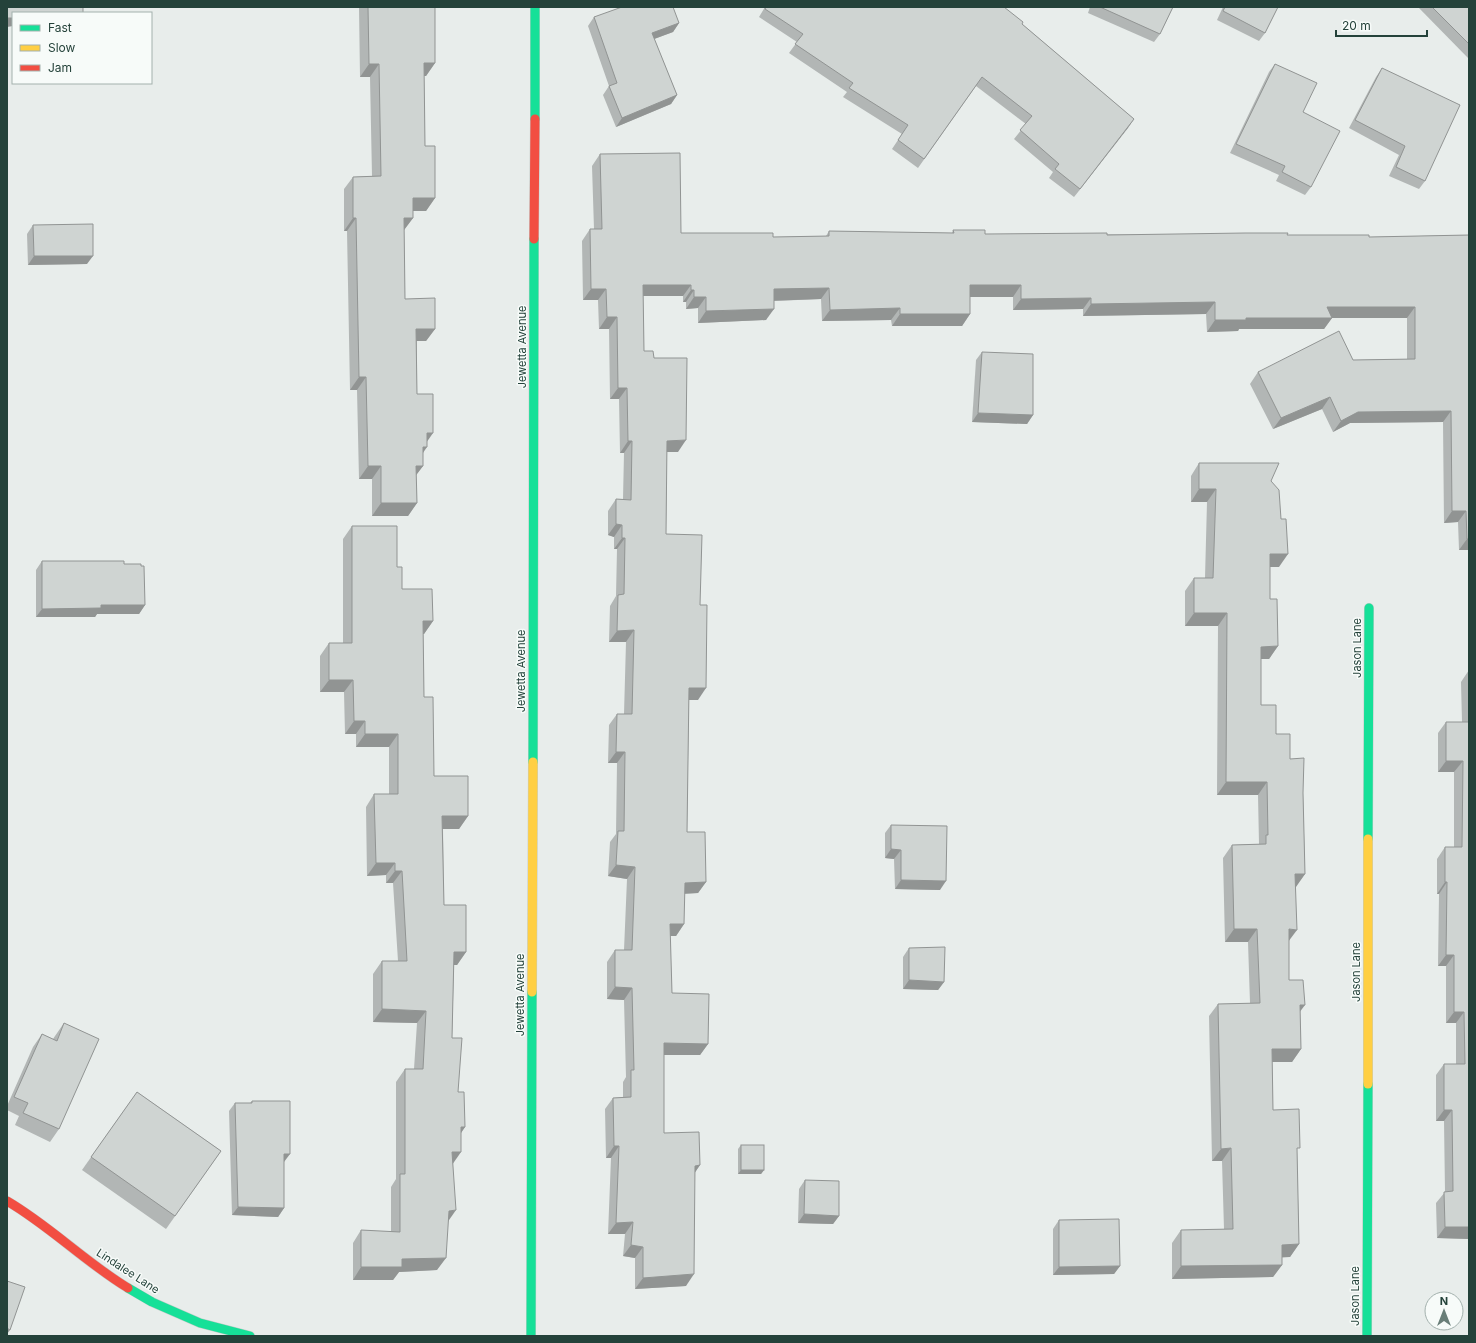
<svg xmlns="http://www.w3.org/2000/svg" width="1476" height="1343" font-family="Inter,sans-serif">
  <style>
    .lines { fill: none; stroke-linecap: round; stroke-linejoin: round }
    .fast-casing { stroke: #c3cbc8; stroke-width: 10 }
    .slow-casing { stroke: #c3cbc8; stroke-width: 10 }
    .jam-casing { stroke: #c3cbc8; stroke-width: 10 }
    .fast { stroke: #16e098; stroke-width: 9 }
    .slow { stroke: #ffcf43; stroke-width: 9 }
    .jam { stroke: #f24e42; stroke-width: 9 }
    .wall { fill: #b2b6b5 }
    .shaded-wall { fill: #919493 }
    .building { fill: #cfd4d2; stroke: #919493 }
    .labels { text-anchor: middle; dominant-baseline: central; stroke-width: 3; stroke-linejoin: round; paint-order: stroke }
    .street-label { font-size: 11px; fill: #24423a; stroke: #f7fbf9 }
  </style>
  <rect width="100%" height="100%" fill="#e8edeb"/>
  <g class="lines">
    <defs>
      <g id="fast">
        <polyline points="535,119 535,7"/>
        <polyline points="533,762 534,239"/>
        <polyline points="1368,839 1369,608"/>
        <polyline points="128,1288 152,1302 200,1323 250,1336"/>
        <polyline points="531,1336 532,992"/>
        <polyline points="1367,1336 1368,1084"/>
      </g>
      <g id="slow">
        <polyline points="532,992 533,762"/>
        <polyline points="1368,1084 1368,839"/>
      </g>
      <g id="jam">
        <polyline points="534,239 535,119"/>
        <path d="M7,1201C50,1226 85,1262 128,1288"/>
      </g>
    </defs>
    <use href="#fast" class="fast-casing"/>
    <use href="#slow" class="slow-casing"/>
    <use href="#jam" class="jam-casing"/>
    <use href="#fast" class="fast"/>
    <use href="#slow" class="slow"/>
    <use href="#jam" class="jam"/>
  </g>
  <g class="wall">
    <polygon points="359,7 435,7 435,63 426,76 424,76 425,146 435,198 426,211 413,211 413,218 404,230 405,299 435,329 426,341 417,341 417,394 427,442 423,453 423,466 416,475 417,503 408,516 372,516 372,479 359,479 357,390 350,390 347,231 344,231 344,189 353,177 372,176 370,77 360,77"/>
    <polygon points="765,7 1004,7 1022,24 1134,119 1074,197 1049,178 1053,172 1014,139 1026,124 976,86 918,168 892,149 902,134 843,97 847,92 789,53 797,42 759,17"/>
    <polygon points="1090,7 1173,7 1160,34 1154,42 1088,13"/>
    <polygon points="1223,7 1278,7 1265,33 1259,41 1217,20"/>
    <polygon points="1418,7 1469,7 1469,59"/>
    <polygon points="594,17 679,23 673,32 654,39 677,95 671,104 616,127 603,95 609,86 588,26"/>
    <polygon points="1275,64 1311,187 1305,195 1276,181 1279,175 1230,153 1269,72"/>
    <polygon points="1382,68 1425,181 1419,189 1389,176 1399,155 1349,128 1376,77"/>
    <polygon points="600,154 681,233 773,237 826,236 829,231 952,233 953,230 985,234 1287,235 1369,237 1469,235 1469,550 1459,550 1458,522 1444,523 1443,422 1350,423 1333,432 1322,409 1273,429 1250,384 1258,372 1353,360 1407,359 1407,318 1332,318 1324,329 1239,329 1238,331 1207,332 1206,314 1083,316 1083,309 1013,310 1013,297 970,297 970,314 962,326 892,326 891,320 822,321 821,299 774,301 766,320 698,323 698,308 686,309 686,302 683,302 683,296 643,296 644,351 654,358 678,452 667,452 666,534 698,700 689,700 687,832 706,882 698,893 684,894 684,924 676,936 670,936 672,993 708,1044 700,1055 664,1055 664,1133 700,1165 695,1172 686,1286 635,1289 635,1258 623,1256 625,1234 608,1234 611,1158 606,1158 605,1109 613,1098 623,1097 623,1082 626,1077 624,1000 607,999 607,962 615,950 624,950 627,879 608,876 610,842 616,834 617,763 608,763 609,725 617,714 624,714 626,642 609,642 610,606 616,596 617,549 614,549 614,537 608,535 608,511 616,499 623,499 624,453 620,453 619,399 610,399 609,329 599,329 598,300 583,300 582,241 590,229 594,229 592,166"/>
    <polygon points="33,225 87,264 28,265 27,234"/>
    <polygon points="982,352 1033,415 1027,424 972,422 976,360"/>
    <polygon points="1199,463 1271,481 1279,567 1270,567 1270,599 1278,646 1269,659 1261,659 1261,705 1290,759 1303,793 1305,874 1295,887 1289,941 1289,980 1300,1011 1301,1049 1292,1062 1272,1062 1273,1110 1297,1152 1299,1244 1290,1257 1282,1257 1282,1265 1273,1277 1172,1279 1172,1243 1181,1230 1224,1229 1222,1161 1212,1161 1209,1016 1218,1004 1250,1003 1248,942 1225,942 1223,858 1232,845 1259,844 1258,795 1217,795 1218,626 1185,626 1185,591 1194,578 1205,578 1207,502 1191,502 1191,476"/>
    <polygon points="352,526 397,567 402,589 433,621 424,634 423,634 424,697 434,776 468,816 459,829 443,829 444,905 466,952 457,965 454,965 452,1038 458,1092 465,1127 461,1133 453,1163 448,1221 437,1270 399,1272 393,1280 353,1280 353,1243 361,1230 391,1232 391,1187 396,1179 396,1082 405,1069 414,1069 417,1023 373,1022 373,974 382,961 398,961 393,883 386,883 386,875 367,876 366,807 374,794 389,794 389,747 356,747 356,734 345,734 344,692 320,692 320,656 329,643 343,643 343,539"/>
    <polygon points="42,561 124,564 145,605 139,614 97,614 95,617 36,617 36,570"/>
    <polygon points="1469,670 1469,1239 1437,1238 1436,1203 1445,1192 1444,1121 1436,1121 1436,1075 1444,1064 1456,1064 1456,1023 1446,1023 1446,966 1438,966 1439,894 1437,894 1437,859 1445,847 1454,847 1454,772 1438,772 1438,733 1446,722 1462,722 1461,682"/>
    <polygon points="891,825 940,890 895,889 894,859 885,858 885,833"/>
    <polygon points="909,948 944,982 938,990 903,989 903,957"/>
    <polygon points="64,1023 59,1129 50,1142 15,1125 19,1116 7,1110 7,1106 33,1047 42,1034 53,1039 55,1036"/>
    <polygon points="137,1092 221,1151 166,1229 82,1170"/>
    <polygon points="252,1101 284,1162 284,1208 278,1217 232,1215 229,1111 235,1103 250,1103"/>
    <polygon points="741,1145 764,1170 761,1174 738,1174 738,1149"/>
    <polygon points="805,1180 839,1216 833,1224 798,1223 799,1189"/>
    <polygon points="1059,1220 1120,1266 1114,1274 1053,1275 1053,1229"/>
  </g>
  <g class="shaded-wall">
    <polygon points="7,18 13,18 13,26 7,27"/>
    <polygon points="679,23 673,32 646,42 652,33"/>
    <polygon points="424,63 435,63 426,76 415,76"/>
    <polygon points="369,64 379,64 370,77 360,77"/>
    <polygon points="677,95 671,104 616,127 622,118"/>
    <polygon points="1134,119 1128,128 1074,197 1080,189"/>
    <polygon points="413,198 435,198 426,211 404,211"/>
    <polygon points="353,218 356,218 347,231 344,231"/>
    <polygon points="404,218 413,218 404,230 395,230"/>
    <polygon points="34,256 93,256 87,264 28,265"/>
    <polygon points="643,285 691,285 683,296 635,296"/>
    <polygon points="970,285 1021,285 1013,297 962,297"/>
    <polygon points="829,288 821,299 766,301 774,289"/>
    <polygon points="591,289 606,289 598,300 583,300"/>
    <polygon points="691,290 694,290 686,302 683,302"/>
    <polygon points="694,297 706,297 698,308 686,309"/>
    <polygon points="1091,298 1083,309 1013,310 1021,299"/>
    <polygon points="1215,302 1206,314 1083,316 1091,304"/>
    <polygon points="1327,307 1415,307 1407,318 1332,318 1324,329 1239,329 1238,331 1207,332 1215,320 1246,318"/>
    <polygon points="900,308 891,320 822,321 830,310"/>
    <polygon points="774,309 766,320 698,323 706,311"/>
    <polygon points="900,314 970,314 962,326 892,326"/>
    <polygon points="607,317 617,317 609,329 599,329"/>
    <polygon points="416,329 435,329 426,341 407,341"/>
    <polygon points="359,377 366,377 357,390 350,390"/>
    <polygon points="618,388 627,388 619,399 610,399"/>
    <polygon points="1330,397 1322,409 1273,429 1281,418"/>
    <polygon points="1451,411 1443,422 1350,423 1333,432 1341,421 1358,412"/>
    <polygon points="978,413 1033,415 1027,424 972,422"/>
    <polygon points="427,433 433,433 424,446"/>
    <polygon points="686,440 678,452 659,452 667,441"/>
    <polygon points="628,441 632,441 624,453 620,453"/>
    <polygon points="423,447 427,447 418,460"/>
    <polygon points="368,466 381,466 372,479 359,479"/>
    <polygon points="416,466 423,466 414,478"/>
    <polygon points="1199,489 1216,489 1207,502 1191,502"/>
    <polygon points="381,503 417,503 408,516 372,516"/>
    <polygon points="1452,511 1466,511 1458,522 1444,523"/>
    <polygon points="616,524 622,525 614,537 608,535"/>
    <polygon points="622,538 625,538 617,549 614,549"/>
    <polygon points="1467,539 1469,539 1469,550 1459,550"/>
    <polygon points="1270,554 1288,554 1279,567 1262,567"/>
    <polygon points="101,605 145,605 139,614 97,614 95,617 36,617 42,609"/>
    <polygon points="1194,613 1227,613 1218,626 1185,626"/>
    <polygon points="423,621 433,621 424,634 414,634"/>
    <polygon points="634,630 626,642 609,642 617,631"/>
    <polygon points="1278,646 1269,659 1252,659 1261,647"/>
    <polygon points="329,680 353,680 344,692 320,692"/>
    <polygon points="689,688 706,688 698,700 681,700"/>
    <polygon points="354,721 365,721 356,734 345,734"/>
    <polygon points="365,734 398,734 389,747 356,747"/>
    <polygon points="616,752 625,752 617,763 608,763"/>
    <polygon points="1446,761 1463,761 1454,772 1438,772"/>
    <polygon points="1226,782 1267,782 1258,795 1217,795"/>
    <polygon points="442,816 468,816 459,829 433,829"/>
    <polygon points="891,849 901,850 894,859 885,858"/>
    <polygon points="376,863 395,863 386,875 367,876"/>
    <polygon points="616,865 635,867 627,879 608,876"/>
    <polygon points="395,871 402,871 393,883 386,883"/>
    <polygon points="1295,874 1305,874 1296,887 1286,887"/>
    <polygon points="901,880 946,881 940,890 895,889"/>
    <polygon points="706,882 698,893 676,894 685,883"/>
    <polygon points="1445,882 1447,882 1439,894 1437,894"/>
    <polygon points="670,924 684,924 676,936 662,936"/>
    <polygon points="1234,929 1257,929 1248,942 1225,942"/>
    <polygon points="1289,929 1297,930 1288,942"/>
    <polygon points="454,952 466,952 457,965 445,965"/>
    <polygon points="1446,955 1454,955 1446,966 1438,966"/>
    <polygon points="909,980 944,982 938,990 903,989"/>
    <polygon points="615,987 632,988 624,1000 607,999"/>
    <polygon points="1300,1005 1305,1005 1296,1017"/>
    <polygon points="382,1009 426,1011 417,1023 373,1022"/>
    <polygon points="1454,1012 1464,1012 1456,1023 1446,1023"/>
    <polygon points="664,1043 708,1044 700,1055 656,1055"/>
    <polygon points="1272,1049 1301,1049 1292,1062 1263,1062"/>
    <polygon points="1444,1110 1452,1110 1444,1121 1436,1121"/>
    <polygon points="461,1127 465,1127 456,1140"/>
    <polygon points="614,1146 619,1146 611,1158 606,1158"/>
    <polygon points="1231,1148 1222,1161 1212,1161 1221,1149"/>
    <polygon points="452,1152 461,1152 452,1165"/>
    <polygon points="284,1154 290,1154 284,1162 278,1162"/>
    <polygon points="700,1165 692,1177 695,1166"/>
    <polygon points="741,1170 764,1170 761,1174 738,1174"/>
    <polygon points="238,1207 284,1208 278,1217 232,1215"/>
    <polygon points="456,1210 447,1223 449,1211"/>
    <polygon points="804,1214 839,1216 833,1224 798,1223"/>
    <polygon points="633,1222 625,1234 608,1234 616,1223"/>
    <polygon points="1445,1227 1469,1227 1469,1239 1437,1238"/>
    <polygon points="1299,1244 1290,1257 1273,1258 1282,1245"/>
    <polygon points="631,1245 643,1247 635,1258 623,1256"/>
    <polygon points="446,1258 437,1270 399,1272 393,1280 353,1280 361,1267 402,1259"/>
    <polygon points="1282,1265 1273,1277 1172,1279 1181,1266"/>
    <polygon points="1120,1266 1114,1274 1053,1275 1059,1267"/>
    <polygon points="694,1274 686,1286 635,1289 643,1278"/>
    <polygon points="7,1328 10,1330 7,1334"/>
  </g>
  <g class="building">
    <polygon points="7,7 83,7 83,13 13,13 13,18 7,18"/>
    <polygon points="368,7 435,7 435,63 424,63 425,146 435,146 435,198 413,198 413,218 404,218 405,299 435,298 435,329 416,329 417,394 433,394 433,433 427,433 427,447 423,447 423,466 416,466 417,503 381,503 381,466 368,466 366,377 359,377 356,218 353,218 353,177 381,176 379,64 369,64"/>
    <polygon points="622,7 673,7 679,23 652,33 677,95 622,118 609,86 617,83 594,17"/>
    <polygon points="766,7 1004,7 1023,22 1022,24 1134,119 1080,189 1055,169 1059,164 1020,130 1032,116 982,77 924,159 898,140 908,125 849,88 853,83 795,44 803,34 765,9"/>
    <polygon points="1100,7 1173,7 1160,34"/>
    <polygon points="1225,7 1278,7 1265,33 1223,11"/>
    <polygon points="1432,7 1469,7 1469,44"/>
    <polygon points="1275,64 1317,83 1303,112 1340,131 1311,187 1282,172 1285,166 1236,144"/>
    <polygon points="1382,68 1460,105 1425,181 1396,167 1405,146 1355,120"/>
    <polygon points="680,153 681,233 773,233 773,237 829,236 829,231 954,233 953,230 985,230 985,234 1107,233 1107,235 1245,233 1288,233 1287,235 1369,235 1369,237 1469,235 1469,539 1467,539 1466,511 1452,511 1451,411 1358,412 1341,421 1330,397 1281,418 1258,372 1339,331 1353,360 1415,359 1415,307 1327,307 1332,318 1246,318 1246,320 1215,320 1215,302 1091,304 1091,298 1021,299 1021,285 970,285 970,314 900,314 900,308 830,310 829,288 774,289 774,309 706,311 706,297 694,297 694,290 691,290 691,285 643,285 644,351 653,351 654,358 687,358 686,440 667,441 666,534 702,535 700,605 707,605 706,688 689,688 687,832 705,832 706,882 685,883 684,924 670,924 672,993 709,994 708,1044 664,1043 664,1133 699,1132 700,1165 695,1166 694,1274 643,1278 643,1247 631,1245 633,1222 616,1223 619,1146 614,1146 613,1098 631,1097 631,1070 634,1070 632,988 615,987 615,950 632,950 635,867 616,865 618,831 624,831 625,752 616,752 617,714 632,714 634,630 617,631 618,595 624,594 625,538 622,538 622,525 616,524 616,499 631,500 632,441 628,441 627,388 618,388 617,317 607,317 606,289 591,289 590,229 602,229 600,154"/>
    <polygon points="93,224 93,256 34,256 33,225"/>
    <polygon points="982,352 1033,354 1033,415 978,413"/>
    <polygon points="1199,463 1279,463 1271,481 1279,490 1281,519 1286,519 1288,554 1270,554 1270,599 1277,599 1278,646 1261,647 1261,705 1276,705 1276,734 1290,734 1290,759 1304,758 1303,793 1305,874 1295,874 1297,930 1289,929 1289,980 1303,980 1305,1005 1300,1005 1301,1049 1272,1049 1273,1110 1299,1109 1300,1148 1297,1148 1299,1244 1282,1245 1282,1265 1181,1266 1181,1230 1233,1229 1231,1148 1221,1149 1218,1004 1260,1003 1257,929 1234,929 1232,845 1266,844 1266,835 1268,835 1267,782 1226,782 1227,613 1194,613 1194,578 1213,578 1216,489 1199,489"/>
    <polygon points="352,526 397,526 397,567 402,567 402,589 432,589 433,621 423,621 424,697 433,697 434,776 468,776 468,816 442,816 444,905 466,905 466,952 454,952 452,1038 462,1038 458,1092 464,1092 465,1127 461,1127 461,1152 452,1152 456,1210 449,1211 446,1258 402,1259 402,1267 361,1267 361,1230 400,1232 400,1174 405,1174 405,1069 423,1069 426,1011 382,1009 382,961 407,961 402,871 395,871 395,863 376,863 374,794 398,794 398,734 365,734 365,721 354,721 353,680 329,680 329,643 352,643"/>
    <polygon points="42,561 124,561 124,564 141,564 141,566 144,566 145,605 101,605 101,608 42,609"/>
    <polygon points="1446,722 1469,722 1469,1227 1445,1227 1444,1192 1453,1191 1452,1110 1444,1110 1444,1064 1465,1064 1464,1012 1454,1012 1454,955 1446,955 1447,882 1445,882 1445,847 1462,847 1463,761 1446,761"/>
    <polygon points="891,825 947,826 946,881 901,880 901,850 891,849"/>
    <polygon points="945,947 944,982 909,980 909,948"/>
    <polygon points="64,1023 99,1039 59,1129 23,1113 28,1103 14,1097 42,1034 57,1041"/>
    <polygon points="137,1092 221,1151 175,1216 91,1157"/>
    <polygon points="252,1101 290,1101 290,1154 284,1154 284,1208 238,1207 235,1103 252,1103"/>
    <rect x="741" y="1145" width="23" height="25"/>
    <polygon points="805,1180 839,1181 839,1216 804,1214"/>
    <polygon points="1119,1219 1120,1266 1059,1267 1059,1220"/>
    <polygon points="7,1281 25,1287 10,1330 7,1328"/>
  </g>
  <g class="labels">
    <g class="street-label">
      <text transform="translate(522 347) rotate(-90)">Jewetta Avenue</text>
      <text transform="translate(1357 648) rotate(-90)">Jason Lane</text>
      <text transform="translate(521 671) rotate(-90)">Jewetta Avenue</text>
      <text transform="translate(1356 972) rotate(-90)">Jason Lane</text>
      <text transform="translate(520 995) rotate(-90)">Jewetta Avenue</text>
      <text transform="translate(128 1271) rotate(33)">Lindalee Lane</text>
      <text transform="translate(1355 1296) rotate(-90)">Jason Lane</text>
    </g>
  </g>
  <rect width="1476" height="1343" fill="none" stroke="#24423a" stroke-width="16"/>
  <rect x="12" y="12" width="140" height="72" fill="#f7fbf9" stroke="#a3b1ad"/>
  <rect x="20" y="25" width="20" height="6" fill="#16e098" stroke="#a3b1ad"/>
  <text x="48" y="32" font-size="12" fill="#24423a">Fast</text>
  <rect x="20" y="45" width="20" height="6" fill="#ffcf43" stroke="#a3b1ad"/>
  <text x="48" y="52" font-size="12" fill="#24423a">Slow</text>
  <rect x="20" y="65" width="20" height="6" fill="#f24e42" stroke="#a3b1ad"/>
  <text x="48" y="72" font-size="12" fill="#24423a">Jam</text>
  <g transform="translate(1444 1311)"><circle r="19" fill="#f7fbf9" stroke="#a3b1ad"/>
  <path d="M0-3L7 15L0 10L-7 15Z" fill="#697e78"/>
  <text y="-6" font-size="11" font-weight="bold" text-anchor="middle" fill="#24423a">N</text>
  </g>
  <path d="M1336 30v6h91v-6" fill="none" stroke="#24423a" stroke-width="2"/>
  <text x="1342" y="30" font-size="12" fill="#24423a" stroke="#f7fbf9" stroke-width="3" paint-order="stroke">20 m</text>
</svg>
